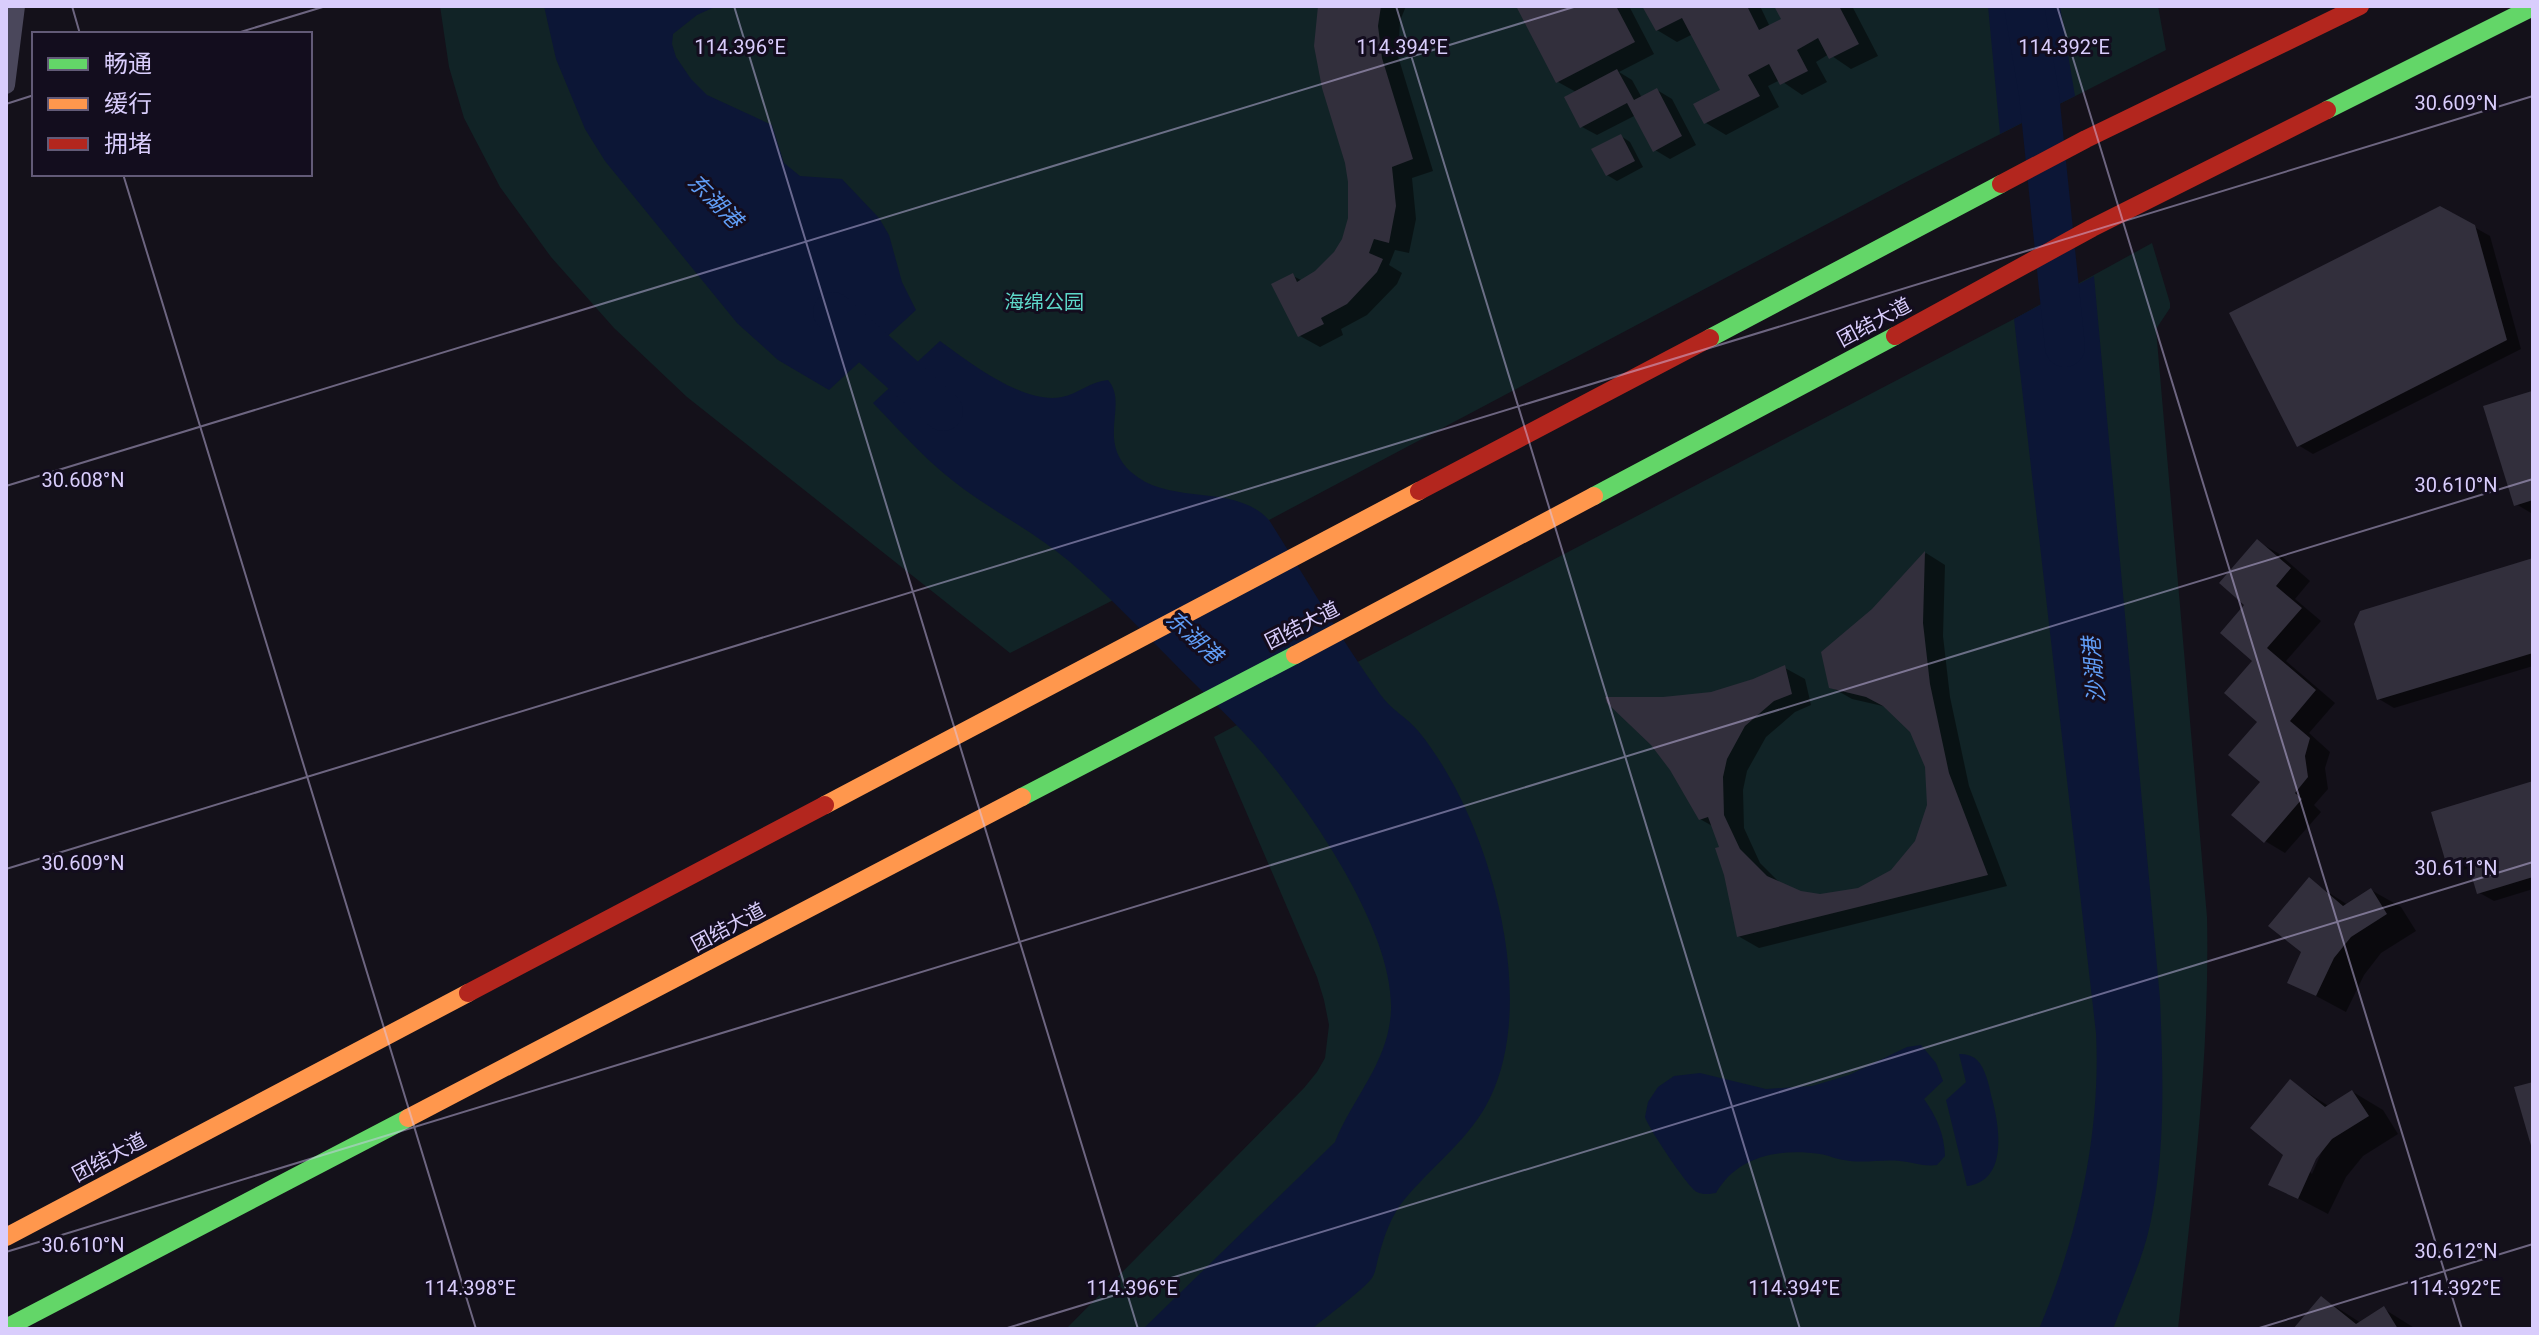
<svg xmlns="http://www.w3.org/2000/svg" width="2539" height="1335" font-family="Roboto,'Noto Sans SC',sans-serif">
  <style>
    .green { fill: #112326 }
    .water { fill: #0c1636 }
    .shadow { fill: #0007; fill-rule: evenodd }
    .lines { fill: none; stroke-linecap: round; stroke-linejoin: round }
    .river { stroke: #0c1636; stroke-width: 40 }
    .building { fill: #322f3c }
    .street { stroke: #4a475b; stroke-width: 18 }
    .fast { stroke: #63d668; stroke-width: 18 }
    .slow { stroke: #ff974d; stroke-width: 18 }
    .jam { stroke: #b3261e; stroke-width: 18 }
    .ticks { fill: none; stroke: #d9cdfc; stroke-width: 2; stroke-opacity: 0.45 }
    .labels { text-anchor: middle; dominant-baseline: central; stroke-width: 6; stroke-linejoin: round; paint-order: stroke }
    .park-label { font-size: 20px; fill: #5ed8c9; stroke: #130d1e }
    .street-label { font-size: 20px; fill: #d9cdfc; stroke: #130d1e }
    .water-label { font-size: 22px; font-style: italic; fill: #619ef7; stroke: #130d1e }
    .ticks-label { font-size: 20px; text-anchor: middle; fill: #d9cdfc; stroke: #130d1e; stroke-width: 6; stroke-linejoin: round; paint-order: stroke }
  </style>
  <rect width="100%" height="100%" fill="#14111a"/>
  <g class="green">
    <polygon points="440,6 2158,6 2166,50 1912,179 1269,520 1010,653 687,397 614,328 551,257 500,187 464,118 449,67"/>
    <path d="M2152,243L2170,303V308L2156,329L2207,917C2210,1055 2193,1192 2178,1329H1066L1304,1088L1317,1072L1325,1058L1329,1025L1324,1000L1317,977L1214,737L2014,319Z"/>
  </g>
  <g class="water">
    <polygon points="544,6 717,6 697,15 673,34 672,44 676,57 691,79 707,95 772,125 784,163 800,176 842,179 879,218 889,235 902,282 916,310 829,390 778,360 737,323 605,161 585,129 556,59"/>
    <polygon points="1988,6 2060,6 2075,96 2000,134"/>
    <path d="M2094,276L2160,999C2163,1075 2166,1150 2150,1225C2142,1261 2126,1295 2113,1329H2039C2078,1236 2101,1134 2096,1033L2014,319Z"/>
    <path d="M940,341C969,362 1024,405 1062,397C1078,394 1091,381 1108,380C1129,404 1096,440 1131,472C1170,507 1234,482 1269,520C1306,578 1340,638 1380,694C1390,709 1408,718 1419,732C1488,816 1540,996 1490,1098C1471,1138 1432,1166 1404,1200C1391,1216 1385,1234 1379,1255C1377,1261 1376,1272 1372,1278C1362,1291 1327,1316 1312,1329H1143L1335,1142C1353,1097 1389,1062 1391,1010C1394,932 1312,813 1263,754C1235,721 1201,691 1170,659C1137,626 1105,592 1070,562C1038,535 1000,515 965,490C930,465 903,434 873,403Z"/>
    <path d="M1921,1045L1936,1063L1943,1081L1924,1099C1937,1117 1944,1134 1945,1156L1937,1165C1924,1167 1912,1162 1900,1161C1881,1159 1862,1164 1844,1160C1835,1159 1828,1155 1820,1154C1779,1148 1737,1156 1716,1193C1709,1194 1703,1195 1697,1192C1688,1188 1648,1127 1645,1117L1648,1102L1658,1087L1674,1076L1700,1073L1766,1089L1812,1086L1849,1075L1907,1047Z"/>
    <path d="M1959,1054C1965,1054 1972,1055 1977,1060C1985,1068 1989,1084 1991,1095C1999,1123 2010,1181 1967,1186L1946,1100L1966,1082Z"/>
  </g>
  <g class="shadow">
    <polygon points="1320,6 1406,6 1400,21 1398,56 1433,171 1412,178 1416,219 1409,253 1395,250 1389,265 1402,273 1397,284 1367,315 1341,329 1343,335 1320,347 1300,336 1293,276 1303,281 1316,273 1336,253 1344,240 1350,218 1352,197"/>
    <polygon points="1518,6 1629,6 1654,54 1619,72 1632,80 1642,98 1657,90 1672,99 1696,145 1670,159 1655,150 1636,115 1597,135 1582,127 1576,92 1558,82"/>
    <polygon points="1644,6 1760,6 1770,27 1783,20 1776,6 1852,6 1878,56 1851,69 1829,54 1816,62 1827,82 1802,95 1780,80 1768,86 1779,107 1726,135 1706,123 1723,91 1693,34 1677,42 1657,30"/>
    <polygon points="1621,136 1630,142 1643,167 1617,181 1607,175"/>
    <polygon points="2440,208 2490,236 2521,349 2313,454 2298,445"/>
    <polygon points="2532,393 2533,513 2531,513 2516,504"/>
    <polygon points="2258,542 2278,553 2310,581 2295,599 2321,621 2286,661 2335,703 2309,733 2330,752 2325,768 2328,789 2314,805 2321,812 2285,853 2265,841 2260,722 2247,605"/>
    <polygon points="1926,553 1945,565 1943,636 1950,697 1969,786 2007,886 1759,948 1738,936 1722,848 1714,827 1700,819 1663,700 1712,694 1785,668 1805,679 1811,705 1795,712 1766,737 1747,771 1743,790 1744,828 1760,863 1782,885 1801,893 1820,896 1858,890 1892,871 1917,842 1929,805 1927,767 1911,731 1887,707 1852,699 1831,687 1874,610"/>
    <polygon points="2533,561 2533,666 2394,708 2379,699"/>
    <polygon points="2533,783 2533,889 2494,901 2478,892 2471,868 2463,870 2448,862"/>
    <polygon points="2309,880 2348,905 2371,890 2401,907 2416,931 2381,953 2364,975 2346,1012 2290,982 2304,952"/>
    <path d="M2291,1082L2330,1107L2353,1092L2383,1110L2398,1134L2363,1156L2346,1177L2328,1214L2271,1184L2285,1154ZM2319,1150L2322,1151L2312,1174L2309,1171Z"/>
    <polygon points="2322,1298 2361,1323 2384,1309 2416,1329 2296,1329"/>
  </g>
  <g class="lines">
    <g class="river">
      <polyline points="2024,6 2039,94 2065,347"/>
      <polyline points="833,312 943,411"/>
    </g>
  </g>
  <g class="building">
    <polygon points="1318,6 1381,6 1378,26 1382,58 1413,159 1392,167 1396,206 1389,243 1374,239 1369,253 1383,259 1377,272 1347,304 1321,318 1324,324 1298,337 1271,284 1293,273 1297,282 1315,271 1334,252 1342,239 1348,218 1348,182 1345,163 1322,88 1314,46"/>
    <polygon points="1516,6 1616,6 1635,42 1556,83"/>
    <polygon points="1642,6 1747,6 1759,30 1781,19 1774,6 1839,6 1859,44 1829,59 1818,38 1797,50 1808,71 1780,85 1769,64 1748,75 1760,96 1704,124 1693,104 1720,90 1682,18 1656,31"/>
    <polygon points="1617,69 1634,100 1657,88 1682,136 1653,152 1627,103 1580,128 1564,97"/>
    <polygon points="1621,134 1635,161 1606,176 1591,149"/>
    <polygon points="2440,206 2475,225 2507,340 2297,447 2229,313"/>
    <polygon points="2532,391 2533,500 2514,506 2483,406"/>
    <polygon points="2257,539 2291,568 2276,586 2302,608 2267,648 2316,690 2290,721 2310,738 2305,756 2308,777 2295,793 2302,799 2264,843 2231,815 2260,782 2228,755 2257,722 2224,693 2252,661 2220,633 2244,605 2219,583"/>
    <polygon points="1925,551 1923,623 1930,684 1949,773 1988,875 1737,937 1724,875 1715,848 1719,847 1708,817 1699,820 1670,770 1651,745 1607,703 1605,697 1663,697 1711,692 1753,679 1785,665 1792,694 1774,701 1745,726 1727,759 1723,777 1724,815 1740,849 1767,876 1801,891 1820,894 1858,888 1891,870 1915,841 1927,805 1925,767 1910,732 1883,706 1866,697 1829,688 1821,652 1872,609"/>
    <polygon points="2533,558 2533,653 2377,700 2354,624 2360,611"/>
    <polygon points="2533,781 2533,877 2477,894 2466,857 2446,863 2431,812"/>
    <polygon points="2309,877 2343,906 2371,888 2387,914 2351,937 2334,958 2316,996 2287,983 2301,952 2268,926"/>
    <polygon points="2290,1079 2325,1107 2352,1090 2369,1116 2332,1139 2316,1159 2298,1199 2268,1185 2283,1155 2250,1128"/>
    <polygon points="2533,1082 2533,1148 2532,1149 2514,1087"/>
    <polygon points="2321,1296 2356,1324 2384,1306 2398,1329 2293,1329"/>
  </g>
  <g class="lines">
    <polyline class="street" points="6,85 16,6"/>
    <g class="fast">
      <polyline points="2327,110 2533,7"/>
      <polyline points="1710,338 2001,184"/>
      <polyline points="1594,496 1895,336"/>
      <polyline points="1022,797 1295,655"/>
      <polyline points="6,1328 408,1118"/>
    </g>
    <g class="slow">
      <polyline points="1295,655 1594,496"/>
      <polyline points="825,805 1419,491"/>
      <polyline points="408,1118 1022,797"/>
      <polyline points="6,1237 468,993"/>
    </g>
    <g class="jam">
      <polyline points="2001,184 2086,139 2360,6"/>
      <polyline points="1895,336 2092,228 2327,110"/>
      <polyline points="1419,491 1710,338"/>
      <polyline points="468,993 825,805"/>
    </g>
  </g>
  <path class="ticks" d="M72,6L80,34M734,6L1138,1329M1396,6L1800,1329M2057,6L2462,1329M234,34L326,6M6,104L34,95M123,174L476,1329M6,486L1577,6M6,869L2533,96M6,1252L2533,479M1004,1329L2533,862M2256,1329L2533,1244"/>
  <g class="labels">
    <g class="park-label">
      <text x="1044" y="302">海绵公园</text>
    </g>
    <g class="street-label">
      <text transform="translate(1874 322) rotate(-28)">团结大道</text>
      <text transform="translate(1302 625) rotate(-27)">团结大道</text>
      <text transform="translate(728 927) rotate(-28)">团结大道</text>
      <text transform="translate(109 1157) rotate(-28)">团结大道</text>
    </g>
    <g class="water-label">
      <text transform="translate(715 201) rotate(45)">东湖港</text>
      <text transform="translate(1194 637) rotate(42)">东湖港</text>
      <text transform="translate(2094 670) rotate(-95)">沙湖港</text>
    </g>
  </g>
  <g class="ticks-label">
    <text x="740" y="54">114.396°E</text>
    <text x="1402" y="54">114.394°E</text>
    <text x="2064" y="54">114.392°E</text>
    <text x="2456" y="110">30.609°N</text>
    <text x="83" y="487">30.608°N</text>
    <text x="2456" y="492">30.610°N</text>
    <text x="83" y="870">30.609°N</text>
    <text x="2456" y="875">30.611°N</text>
    <text x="83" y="1252">30.610°N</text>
    <text x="2456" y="1258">30.612°N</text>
    <text x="470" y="1295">114.398°E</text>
    <text x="1132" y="1295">114.396°E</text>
    <text x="1794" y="1295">114.394°E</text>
    <text x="2455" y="1295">114.392°E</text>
  </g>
  <rect width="2539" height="1335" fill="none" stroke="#d9cdfc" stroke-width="16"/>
  <rect x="32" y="32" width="280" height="144" fill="#130d1e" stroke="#625a77" stroke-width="2"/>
  <rect x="48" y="58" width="40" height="12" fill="#63d668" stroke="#625a77" stroke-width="2"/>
  <text x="104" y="72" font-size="24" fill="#d9cdfc">畅通</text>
  <rect x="48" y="98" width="40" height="12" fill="#ff974d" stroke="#625a77" stroke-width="2"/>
  <text x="104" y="112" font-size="24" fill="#d9cdfc">缓行</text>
  <rect x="48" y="138" width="40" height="12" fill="#b3261e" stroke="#625a77" stroke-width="2"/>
  <text x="104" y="152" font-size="24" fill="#d9cdfc">拥堵</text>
</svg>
